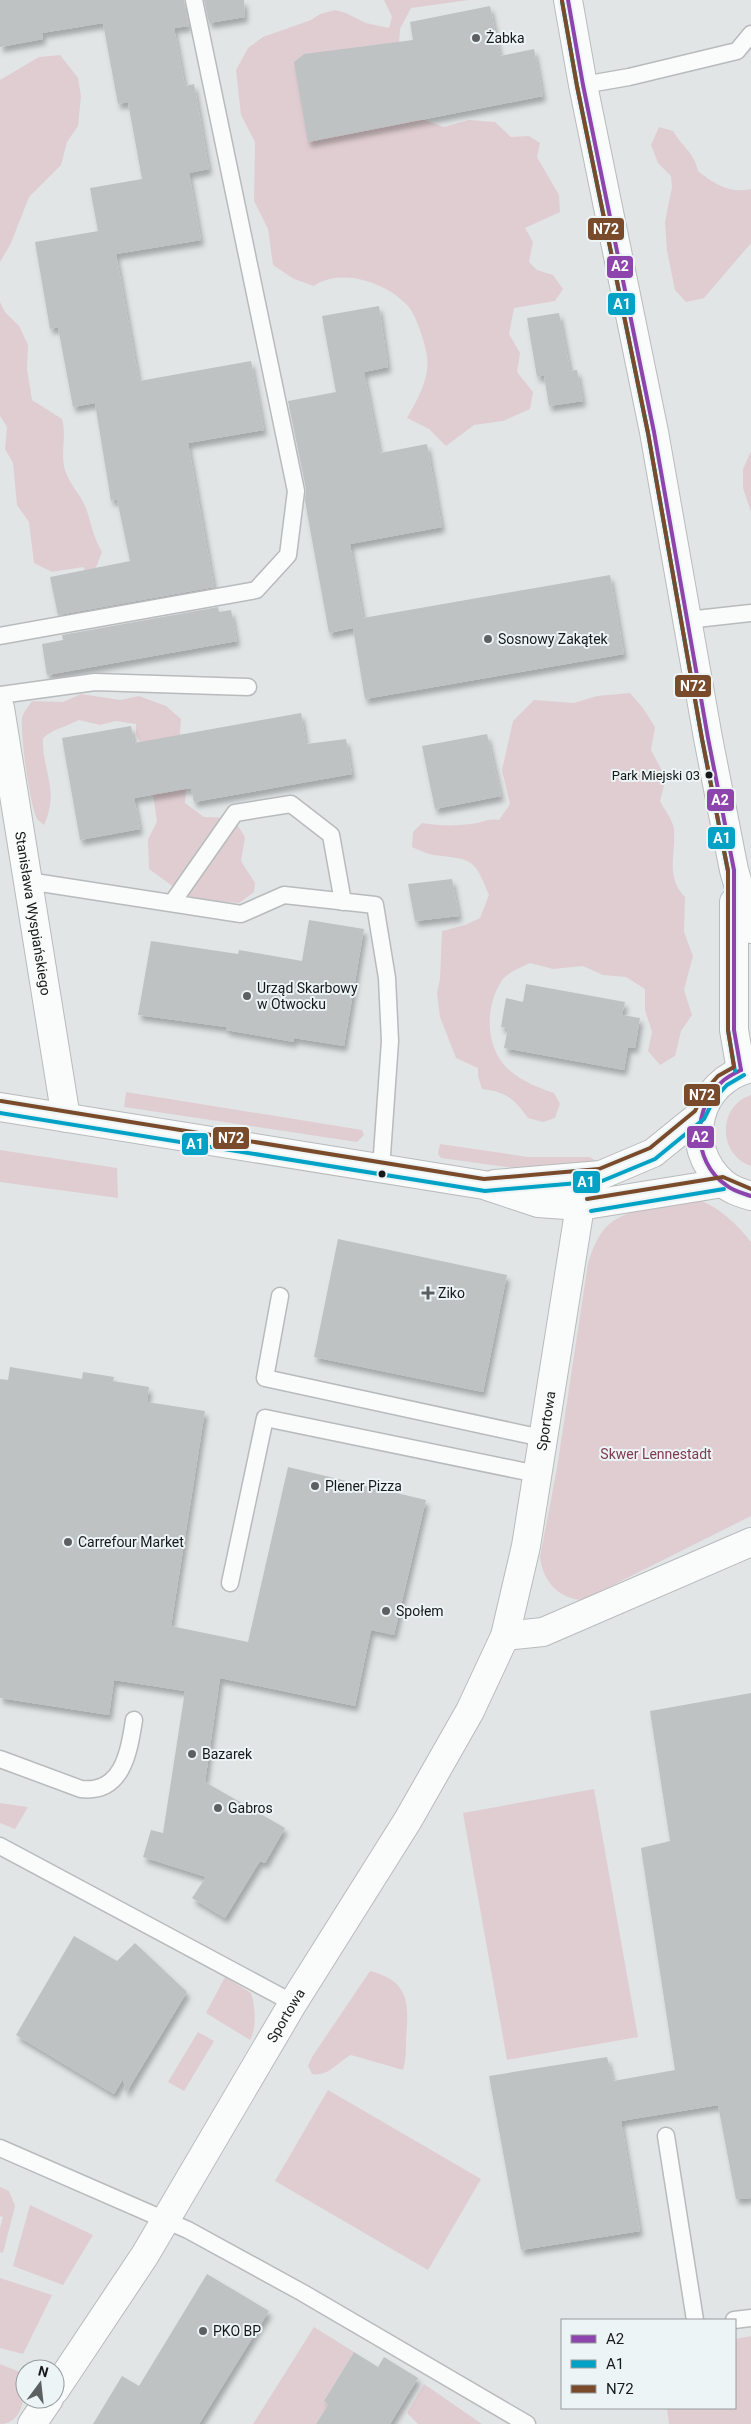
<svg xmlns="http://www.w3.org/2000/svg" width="751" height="2424" font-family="Roboto,sans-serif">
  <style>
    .green { fill: #e0cdd2 }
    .building { fill: #bfc2c3; filter: url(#shadow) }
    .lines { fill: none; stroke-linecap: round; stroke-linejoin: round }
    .lane-casing { stroke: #b8bbbc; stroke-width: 19 }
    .street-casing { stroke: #b8bbbc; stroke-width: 30 }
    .secondary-casing { stroke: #b8bbbc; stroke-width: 30 }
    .lane { stroke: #fafbfb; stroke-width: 16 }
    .street { stroke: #fafbfb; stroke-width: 28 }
    .secondary { stroke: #fafbfb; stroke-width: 28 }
    .bus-1-casing { stroke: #edf4f5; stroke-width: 8 }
    .bus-2-casing { stroke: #edf4f5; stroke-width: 8 }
    .bus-3-casing { stroke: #edf4f5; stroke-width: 8 }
    .bus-1 { stroke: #8e44ad; stroke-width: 4 }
    .bus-2 { stroke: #01a2c5; stroke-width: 4 }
    .bus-3 { stroke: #7a4b2a; stroke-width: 4 }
    .poi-dot { fill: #5d6061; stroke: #edf4f5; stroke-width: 2 }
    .bus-dot { fill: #161819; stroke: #edf4f5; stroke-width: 2 }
    .labels { text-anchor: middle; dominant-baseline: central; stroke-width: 4; stroke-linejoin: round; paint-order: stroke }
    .bus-label { font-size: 13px; fill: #161819; stroke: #edf4f5; text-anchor: end }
    .poi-label { font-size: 14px; fill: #161819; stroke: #edf4f5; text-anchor: start }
    .street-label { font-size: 14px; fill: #161819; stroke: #edf4f5 }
    .park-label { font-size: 14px; fill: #7f3a50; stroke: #edf4f5 }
    .line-badge { stroke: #edf4f5; stroke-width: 2 }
    .badge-label { font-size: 14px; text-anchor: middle; font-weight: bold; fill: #fff }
  </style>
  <defs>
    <filter id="shadow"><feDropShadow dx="3" dy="5.5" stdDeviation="2.5" flood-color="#0004"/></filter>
  </defs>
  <rect width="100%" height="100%" fill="#e1e5e6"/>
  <g class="green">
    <path d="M384,0H469L411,8L400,29L399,44L419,118L444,127L469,120L495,122L511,137L529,136L540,143L537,157L559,195L560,212L525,228L533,242L529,262L537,270L553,275L563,289L555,301L514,308L509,334L520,353L517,372L533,392L530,409L503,421L474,425L446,446L429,429L407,418C417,401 430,378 427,357C426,345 416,315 408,306C387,283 342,267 314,286L294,279L273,265L268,229L254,201L255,142L241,115L236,70L248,48L263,37L311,20L320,14L335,10L346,13L366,23L389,28L392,17Z"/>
    <polygon points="60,55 78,78 81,96 78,126 67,142 61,165 29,197 11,243 0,262 0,80 39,57"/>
    <path d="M659,127L673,131C683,148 694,152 698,171C714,184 730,194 751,189V243L704,298L686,302L675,290L667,251L665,222L672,187L671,176L658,163L651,145Z"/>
    <path d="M0,302L5,312L19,326L28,345L27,369L32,400L62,419C67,436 60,453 65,470C69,484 81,495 86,508C92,525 92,535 102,552L91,580L83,567L52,572L34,563L29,522L17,505L13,463L5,449L7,427L0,416Z"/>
    <polygon points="751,451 751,512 743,488 743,469"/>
    <path d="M630,693L643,708L655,727L651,750L666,778L660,801C664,809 673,820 674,829C676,855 665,876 685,897L684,932L693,956L684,990L692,1015L681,1031L675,1056L660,1065L648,1051L652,1032L645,1010V989L626,977L603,975L583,966L553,969L530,963C520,968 507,972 501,982C485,1007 485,1046 507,1068C521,1081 537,1087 554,1093L560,1104L555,1118L543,1122L528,1118C514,1099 507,1092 482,1089L478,1076V1068L456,1058L440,1017L437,993L440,979L442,931L465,925L480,918L489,895C474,857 472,860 434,855C427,854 419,850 412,847L413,832L422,823C439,826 454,826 471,824C483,823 486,818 499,820L510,804L502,770L513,721L534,700L574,703L597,696Z"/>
    <path d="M81,694L120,700L139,696L166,706L181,719L179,748L186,784L185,803L204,817L233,818L245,837L241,861L255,883L254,892L239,903L204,900L185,895L149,869L148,839L157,822L148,759L136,734V724L116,721L100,725L79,720C66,727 54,728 43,738C42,772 60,789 44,825C42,823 40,822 38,820C30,810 20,732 22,718C23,712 29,706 32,701L63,702Z"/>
    <polygon points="126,1092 362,1130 364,1135 357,1142 124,1107"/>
    <path d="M751,1095V1166C718,1155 717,1106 751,1095Z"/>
    <polygon points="440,1144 528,1157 590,1157 599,1163 542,1170 514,1168 441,1158 438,1154"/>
    <polygon points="0,1150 117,1168 118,1198 0,1182"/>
    <path d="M698,1199C721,1209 736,1223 751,1242V1516L583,1600C559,1599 543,1582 540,1557L557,1468L588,1263C592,1251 596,1239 605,1228C624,1208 671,1201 698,1199Z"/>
    <polygon points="594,1789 638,2037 507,2060 463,1813"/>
    <polygon points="0,1803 28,1807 15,1829 0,1823"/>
    <path d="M370,1971C410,1981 409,2004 406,2039C406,2050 406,2061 403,2070L351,2055C337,2062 329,2077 312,2074L308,2066L312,2057Z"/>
    <path d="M225,1977L251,1993C255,2006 257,2028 250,2040L206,2013Z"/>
    <polygon points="198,2032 214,2041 184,2091 168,2082"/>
    <polygon points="328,2090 481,2179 428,2270 275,2181"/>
    <polygon points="0,2187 9,2191 15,2206 3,2253 0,2252 0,2228 3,2217 0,2216"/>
    <polygon points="30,2205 93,2235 63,2285 13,2266"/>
    <polygon points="0,2278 52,2295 23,2354 0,2348"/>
    <polygon points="314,2327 354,2352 324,2401 328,2405 316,2424 253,2424"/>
    <polygon points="751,2336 751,2424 669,2424 667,2408 735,2408 735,2339"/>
    <path d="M0,2364L25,2374C25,2391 25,2424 0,2424Z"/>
    <polygon points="424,2384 482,2424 418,2424 407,2413"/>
  </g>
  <g class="building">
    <polygon points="0,0 184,0 189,26 174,28 185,86 194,84 209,169 189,173 201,240 116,254 139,381 251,361 264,430 188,443 214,587 58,615 50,577 130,561 117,499 111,501 95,403 73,407 58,327 50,329 35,242 98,231 90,188 142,179 128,102 118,104 103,23 42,33 43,39 0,47"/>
    <polygon points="204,0 244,0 245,17 209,23"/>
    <polygon points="490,6 500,56 534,49 543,96 308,142 294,62 304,54 413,40 410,22"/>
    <polygon points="379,306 388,367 364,372 380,453 427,444 442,527 350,544 363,618 610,575 624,654 365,699 353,628 329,633 305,501 306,489 288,401 336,392 322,316"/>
    <polygon points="559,313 570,370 565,371 577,370 583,401 549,406 544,375 537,377 527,318"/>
    <polygon points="218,607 219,612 231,610 237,641 47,675 42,644 63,640 62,635"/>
    <polygon points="301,713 306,744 346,739 352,774 194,802 191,788 134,798 140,829 80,840 62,738 131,726 134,743"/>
    <polygon points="487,734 501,796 435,809 422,746"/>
    <polygon points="452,879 459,916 415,921 408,884"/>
    <polygon points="309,920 364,929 344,1046 294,1038 294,1042 226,1030 226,1027 138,1015 151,941 238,954 239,950 302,961"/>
    <polygon points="526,984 625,1002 622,1015 640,1018 635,1048 628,1047 624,1070 504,1048 508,1028 501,1027 506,998 523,1002"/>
    <polygon points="338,1239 507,1275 483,1392 314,1357"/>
    <polygon points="10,1367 82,1379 83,1372 114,1377 113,1381 149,1387 147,1402 205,1411 171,1626 248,1642 288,1467 426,1500 394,1635 371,1630 355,1706 220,1678 205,1782 285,1828 265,1863 260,1861 225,1918 192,1898 206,1877 143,1857 151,1830 163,1833 185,1691 114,1680 109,1715 0,1698 0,1379 8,1380"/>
    <polygon points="751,1693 751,2198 736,2199 718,2105 621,2121 640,2231 521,2250 489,2076 607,2057 613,2081 675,2070 641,1848 670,1841 650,1711"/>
    <polygon points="74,1936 117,1961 135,1943 187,1992 126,2093 123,2079 114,2094 16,2035"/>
    <polygon points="207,2274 269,2311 199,2424 93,2424 122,2376 139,2386"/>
    <polygon points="354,2352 378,2367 384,2357 418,2378 390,2424 316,2424 328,2405 324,2401"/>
  </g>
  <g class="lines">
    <defs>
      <g id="lane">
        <polyline points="583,85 629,77 737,51 751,34"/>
        <polyline points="687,620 751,613"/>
        <polyline points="0,636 256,590 288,555 296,491 194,0"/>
        <polyline points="0,695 95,682 248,687"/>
        <polyline points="28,881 241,914 284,895 375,905 387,978 390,1041 381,1169"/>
        <polyline points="172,903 235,813 291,804 331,835 343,902"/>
        <polyline points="280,1296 265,1378 542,1438"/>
        <polyline points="230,1583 265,1418 537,1474"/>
        <path d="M0,1759L81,1789C123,1794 129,1751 134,1720"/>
        <polyline points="0,1846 293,2003"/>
        <polyline points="666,2136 695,2320"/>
        <polyline points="0,2148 188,2230 303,2293 527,2424"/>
        <polyline points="734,2320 751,2318"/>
      </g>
      <g id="street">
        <path id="s1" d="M0,708L66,1118"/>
        <polyline points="505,1636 543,1632 751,1542"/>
        <path id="s2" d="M55,2390L145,2255L293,2003L408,1820L470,1711L505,1636L526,1546L580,1206"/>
        <polyline points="32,2424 49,2399"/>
      </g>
      <g id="secondary">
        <polyline points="568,0 583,85 654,432 708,738 734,870 751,929"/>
        <polyline points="734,902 734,1030 741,1070"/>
        <path d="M751,1068C697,1081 681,1146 723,1183C731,1190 741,1193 751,1196"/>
        <polyline points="0,1107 484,1185 538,1203 580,1206 723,1183"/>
        <polyline points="495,1184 601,1175 653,1153 700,1115"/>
      </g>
    </defs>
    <use href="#lane" class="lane-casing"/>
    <use href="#street" class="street-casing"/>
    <use href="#secondary" class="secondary-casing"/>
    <use href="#lane" class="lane"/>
    <use href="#street" class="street"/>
    <use href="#secondary" class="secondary"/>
    <defs>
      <g id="bus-1">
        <polyline points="568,0 583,85 654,432 708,738 734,870 734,1030 741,1070"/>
        <path d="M741,1070C735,1073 729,1076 724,1080C692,1106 691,1161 726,1185C733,1191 742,1193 751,1196"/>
      </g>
      <g id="bus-2">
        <polyline points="562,1 577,86 648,433 702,739 728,871 728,1030 735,1071"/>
        <polyline points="0,1113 485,1191 602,1181 655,1159 704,1119 714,1099 727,1085 744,1075"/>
        <polyline points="591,1211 724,1189"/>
      </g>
      <g id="bus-3">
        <polyline points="1,1101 484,1179 599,1169 650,1148 695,1111 704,1092 718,1076 734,1067 728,1030 728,871 702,739 648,433 577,86 562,1"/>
        <polyline points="587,1199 723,1177 751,1189"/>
      </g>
    </defs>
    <use href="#bus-1" class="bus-1-casing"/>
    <use href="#bus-2" class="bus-2-casing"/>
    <use href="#bus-3" class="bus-3-casing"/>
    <use href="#bus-1" class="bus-1"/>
    <use href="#bus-2" class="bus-2"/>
    <use href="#bus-3" class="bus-3"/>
  </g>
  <g class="poi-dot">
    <circle cx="476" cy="38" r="5"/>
    <circle cx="488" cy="639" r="5"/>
    <circle cx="247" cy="996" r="5"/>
    <path d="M425.5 1285.5h5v5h5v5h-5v5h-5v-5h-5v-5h5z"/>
    <circle cx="315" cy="1486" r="5"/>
    <circle cx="68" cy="1542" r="5"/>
    <circle cx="386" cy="1611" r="5"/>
    <circle cx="192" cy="1754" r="5"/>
    <circle cx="218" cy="1808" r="5"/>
    <circle cx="203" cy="2331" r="5"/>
  </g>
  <g class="bus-dot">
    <circle cx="709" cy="775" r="4.5"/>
    <circle cx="382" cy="1174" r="4.5"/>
  </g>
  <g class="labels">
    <g class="bus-label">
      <text x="700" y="775">Park Miejski 03</text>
    </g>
    <g class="poi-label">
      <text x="486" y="38">Żabka</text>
      <text x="498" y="639">Sosnowy Zakątek</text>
      <text x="257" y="988">Urząd Skarbowy<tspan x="257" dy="16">w Otwocku</tspan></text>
      <text x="438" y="1293">Ziko</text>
      <text x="325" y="1486">Plener Pizza</text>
      <text x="78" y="1542">Carrefour Market</text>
      <text x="396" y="1611">Społem</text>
      <text x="202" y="1754">Bazarek</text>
      <text x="228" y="1808">Gabros</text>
      <text x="213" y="2331">PKO BP</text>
    </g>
    <g class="street-label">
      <text stroke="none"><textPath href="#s1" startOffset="208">Stanisława Wyspiańskiego</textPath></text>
      <text stroke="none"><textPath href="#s2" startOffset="1098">Sportowa</textPath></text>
      <text stroke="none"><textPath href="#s2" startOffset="440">Sportowa</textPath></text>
    </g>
    <g class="park-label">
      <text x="656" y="1454">Skwer Lennestadt</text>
    </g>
  </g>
  <g class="line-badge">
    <rect x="587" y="217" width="38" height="24" rx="5" fill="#7a4b2a"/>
    <rect x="606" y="255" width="28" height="24" rx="5" fill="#8e44ad"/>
    <rect x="607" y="292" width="29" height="24" rx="5" fill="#01a2c5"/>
    <rect x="674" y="674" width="38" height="24" rx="5" fill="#7a4b2a"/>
    <rect x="706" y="788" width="29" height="24" rx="5" fill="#8e44ad"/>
    <rect x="707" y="826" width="29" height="24" rx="5" fill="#01a2c5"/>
    <rect x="683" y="1083" width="38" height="24" rx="5" fill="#7a4b2a"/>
    <rect x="686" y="1125" width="29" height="24" rx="5" fill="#8e44ad"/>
    <rect x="212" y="1126" width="38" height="24" rx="5" fill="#7a4b2a"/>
    <rect x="181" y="1132" width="28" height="24" rx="5" fill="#01a2c5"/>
    <rect x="572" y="1170" width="29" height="24" rx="5" fill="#01a2c5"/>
  </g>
  <g class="badge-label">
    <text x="606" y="234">N72</text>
    <text x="620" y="271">A2</text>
    <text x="622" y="309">A1</text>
    <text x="693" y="691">N72</text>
    <text x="720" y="805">A2</text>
    <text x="722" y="843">A1</text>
    <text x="702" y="1100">N72</text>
    <text x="700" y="1142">A2</text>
    <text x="231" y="1143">N72</text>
    <text x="195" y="1149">A1</text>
    <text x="586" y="1187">A1</text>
  </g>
  <rect x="561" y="2319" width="175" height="90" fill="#edf4f5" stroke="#979c9d"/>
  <rect x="571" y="2335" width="25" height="8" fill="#8e44ad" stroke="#979c9d"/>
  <text x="606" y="2344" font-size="15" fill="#161819">A2</text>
  <rect x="571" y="2360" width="25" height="8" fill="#01a2c5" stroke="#979c9d"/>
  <text x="606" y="2369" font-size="15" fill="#161819">A1</text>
  <rect x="571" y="2385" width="25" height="8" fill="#7a4b2a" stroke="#979c9d"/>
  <text x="606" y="2394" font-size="15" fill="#161819">N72</text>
  <g transform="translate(40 2384) rotate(15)"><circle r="24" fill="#edf4f5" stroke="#979c9d"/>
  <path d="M0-4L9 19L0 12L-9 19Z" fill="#5d6061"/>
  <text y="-8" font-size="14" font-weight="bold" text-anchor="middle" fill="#161819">N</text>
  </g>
</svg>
